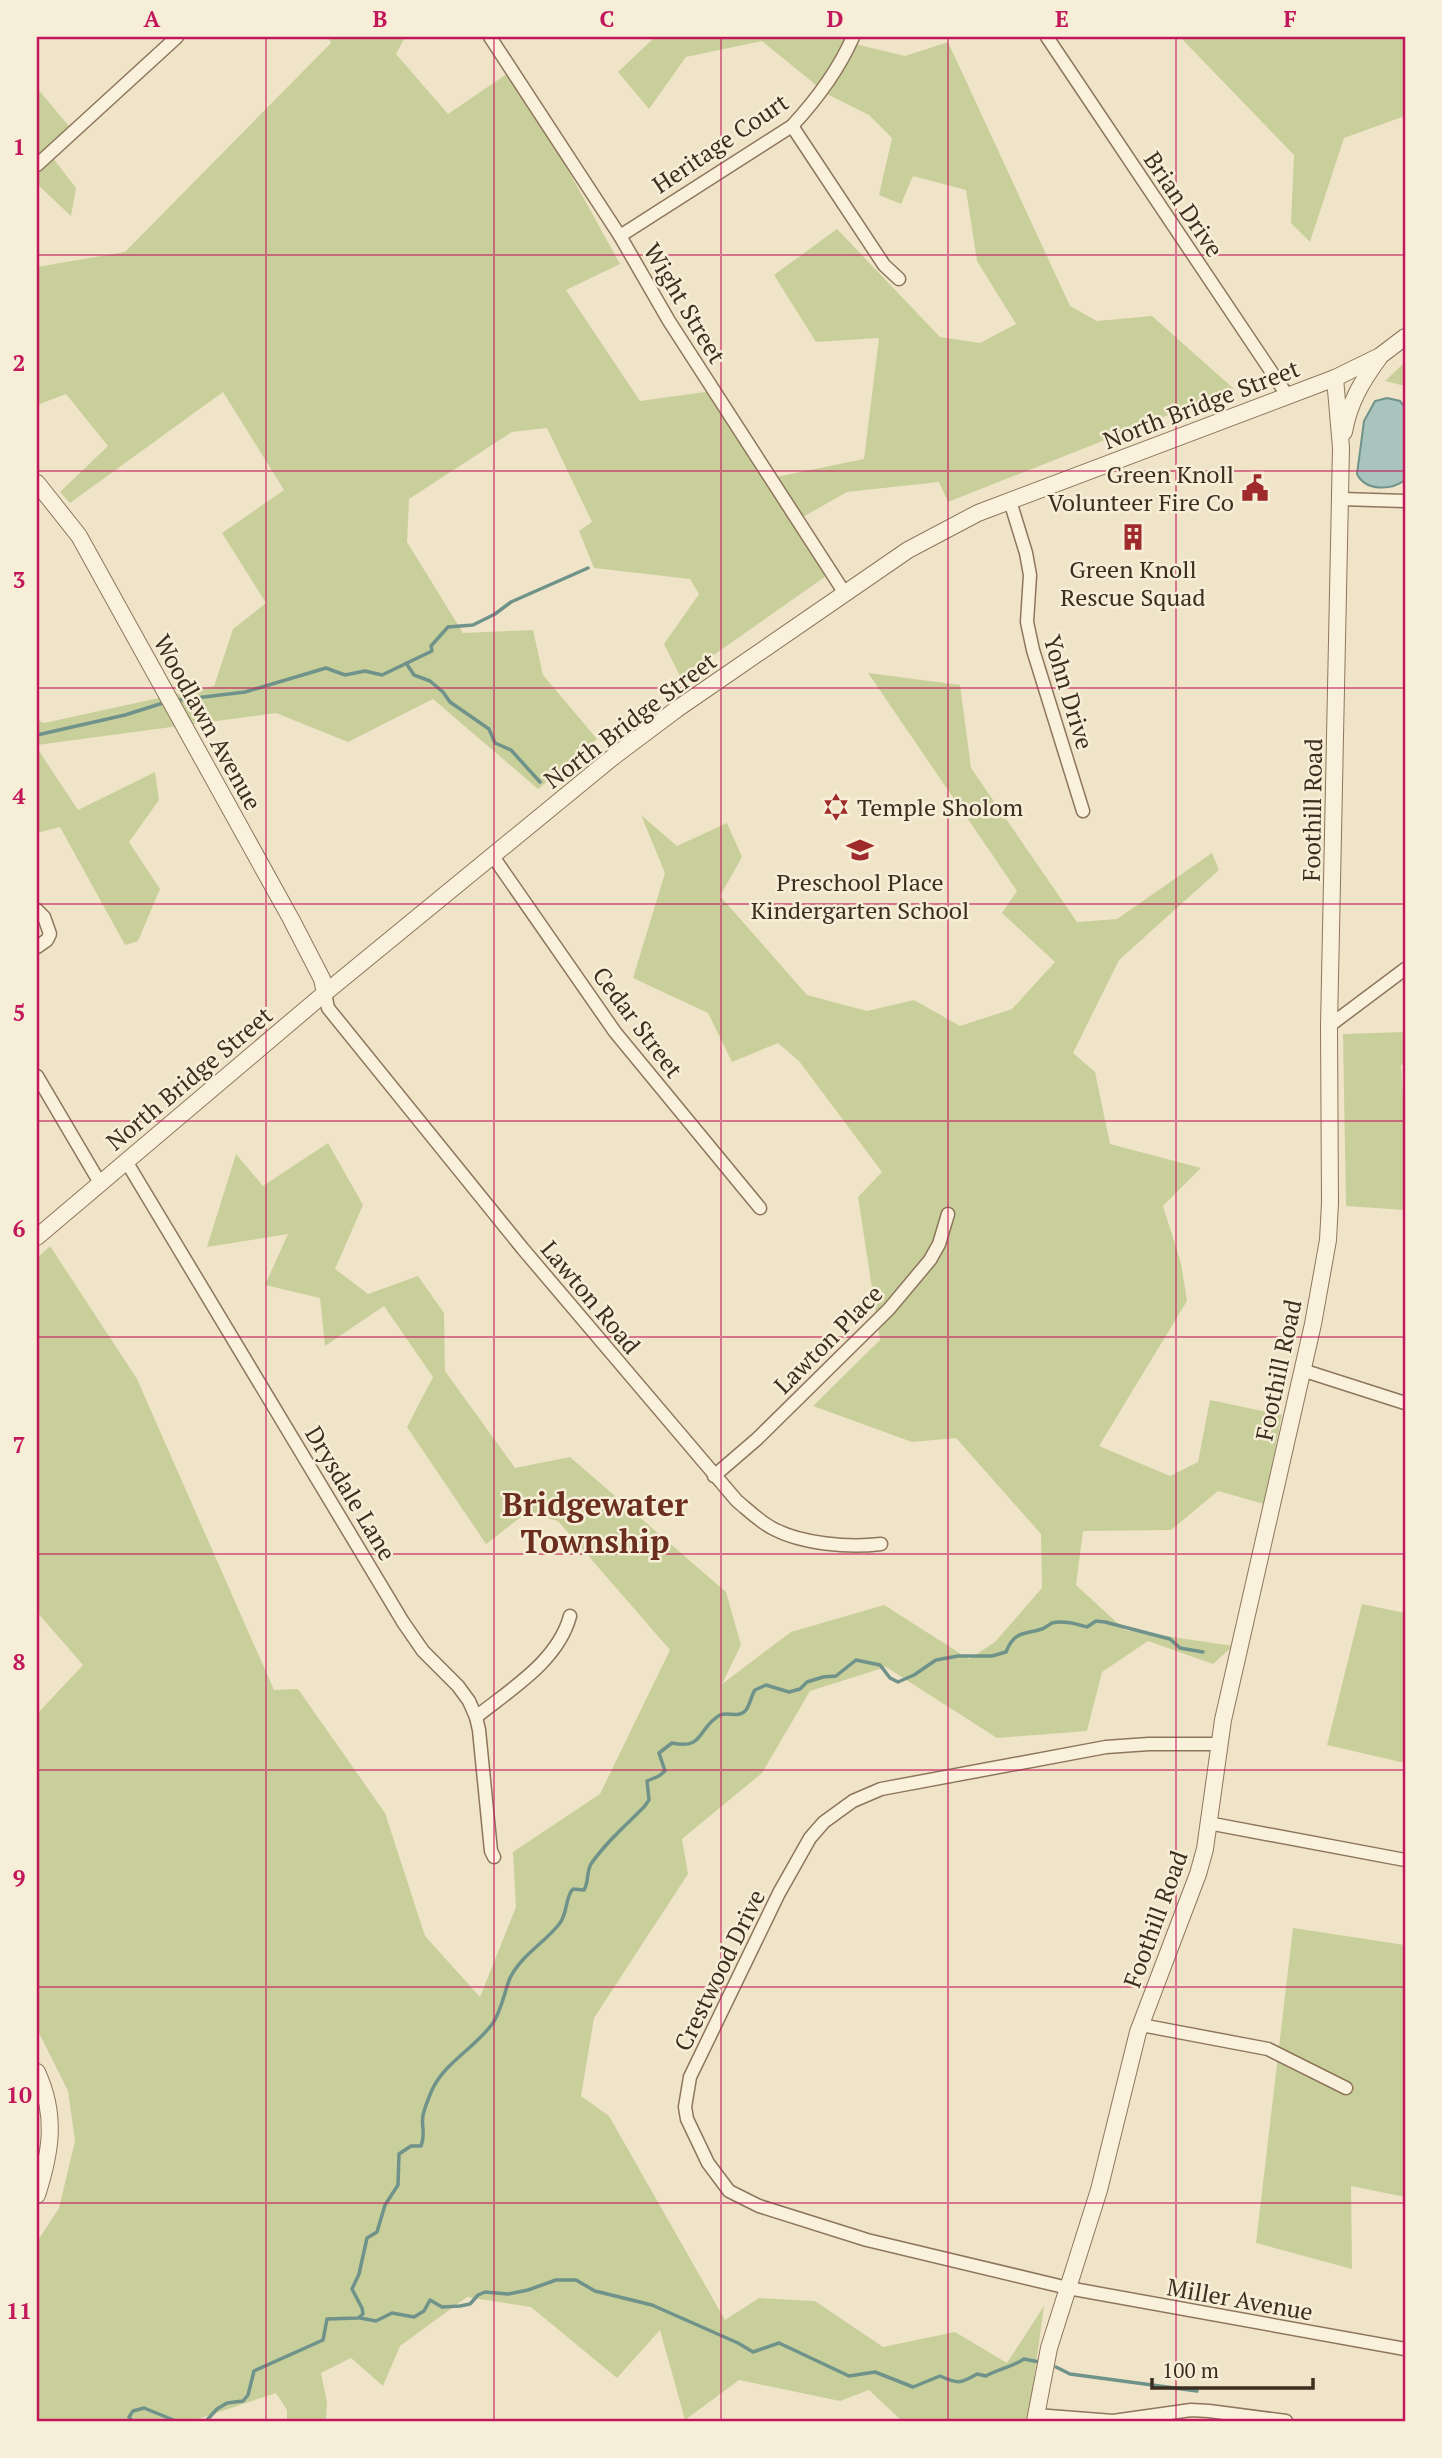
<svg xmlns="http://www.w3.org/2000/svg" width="1442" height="2458" font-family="'PT Serif',serif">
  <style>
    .green { fill: #c9cf9b }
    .water { fill: #a9c4bc; stroke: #6f938a; stroke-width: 2 }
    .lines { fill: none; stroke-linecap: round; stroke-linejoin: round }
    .stream { stroke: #6f938a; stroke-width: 3.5 }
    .minor-casing { stroke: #8d765c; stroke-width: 15 }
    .tertiary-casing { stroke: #8d765c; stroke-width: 18 }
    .minor { stroke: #faf1dc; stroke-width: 12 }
    .tertiary { stroke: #faf1dc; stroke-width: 16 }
    .grid { fill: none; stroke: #c2185b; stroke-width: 2; stroke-opacity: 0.55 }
    .labels { text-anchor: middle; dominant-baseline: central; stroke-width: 5; stroke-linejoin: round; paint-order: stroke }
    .street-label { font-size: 24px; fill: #3d2e20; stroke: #f7eed8 }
    .poi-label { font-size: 24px; fill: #3d2e20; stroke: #f7eed8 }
    .district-label { font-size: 32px; font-weight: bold; fill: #6b2e1e; stroke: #f7eed8 }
    .neatline { fill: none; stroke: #c2185b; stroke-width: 2.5 }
    .grid-label { font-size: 23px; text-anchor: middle; font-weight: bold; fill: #c2185b }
  </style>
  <rect width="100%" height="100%" fill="#f0e4c8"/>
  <g class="green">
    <polygon points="328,37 405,37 396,54 448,114 511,71 521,85 620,264 566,290 640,401 712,391 766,479 864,459 879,338 816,342 774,275 837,229 940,337 980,343 1016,324 977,261 966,190 913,176 901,204 879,195 892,138 869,115 827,94 762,41 686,57 649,109 618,72 655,37 851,37 859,45 905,56 948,42 1070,306 1097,321 1152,316 1234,389 948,502 939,482 847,492 794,522 829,574 681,678 664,644 699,594 690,579 594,568 579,531 592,522 547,428 512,432 409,499 407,542 463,633 533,630 543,675 597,739 538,789 433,699 348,742 276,713 37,745 37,720 44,723 214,686 233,629 266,603 222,533 284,490 223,392 70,503 60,492 108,446 66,394 37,405 37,267 125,252 331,43"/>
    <polygon points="1180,37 1405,37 1405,116 1344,138 1310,242 1291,223 1294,155"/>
    <polygon points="37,88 73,131 49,153 76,188 71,216 37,184"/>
    <polygon points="1405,362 1405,386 1385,381"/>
    <polygon points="868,673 960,685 971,768 1077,922 1117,919 1212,853 1219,870 1119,960 1073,1053 1095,1072 1110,1144 1201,1168 1163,1206 1181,1263 1187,1301 1099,1446 1170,1476 1198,1462 1210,1400 1282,1415 1264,1504 1218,1491 1171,1530 1083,1531 1076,1585 1125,1630 1233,1646 1213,1664 1148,1641 1102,1672 1087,1731 997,1738 886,1667 810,1691 762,1773 682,1839 688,1874 594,2018 581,2096 609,2116 725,2320 759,2298 815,2301 883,2347 955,2332 1007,2363 1044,2306 1028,2421 902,2421 869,2390 840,2401 739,2380 685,2420 660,2330 617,2378 531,2307 467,2297 400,2346 383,2386 351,2358 321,2373 327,2402 326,2421 287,2421 287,2410 276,2393 192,2421 37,2421 37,2242 59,2208 75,2141 68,2091 37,2029 37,1714 83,1665 37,1612 37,1258 50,1246 137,1379 274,1690 298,1689 385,1813 425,1936 480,1997 516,1907 513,1852 600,1794 670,1650 558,1521 526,1513 486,1544 407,1427 433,1377 384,1306 325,1346 320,1298 265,1285 288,1234 207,1247 236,1154 263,1186 328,1143 363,1205 335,1269 368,1294 418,1276 444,1313 445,1371 515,1468 570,1457 726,1592 741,1645 722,1684 791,1632 884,1605 969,1659 995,1642 1042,1588 1041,1534 956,1438 912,1442 813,1406 880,1340 858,1197 882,1172 799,1061 778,1043 732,1062 708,1013 633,978 665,873 641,815 677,846 727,823 742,857 720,896 807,995 867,1011 914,1000 960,1026 1012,1009 1055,962 1002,913 1017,891"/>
    <polygon points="37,748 78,810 155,772 159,800 129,842 160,889 138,941 125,945 60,827 37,833"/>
    <polygon points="1405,1032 1405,1065 1401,1065 1405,1126 1405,1210 1346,1206 1343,1034"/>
    <polygon points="1362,1604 1405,1613 1405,1763 1327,1745"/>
    <polygon points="1293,1928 1405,1945 1405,2197 1351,2186 1352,2269 1256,2243"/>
  </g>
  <path class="water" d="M1387,398L1400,401L1405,408V480C1392,490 1366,492 1357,474L1364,421L1375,401Z"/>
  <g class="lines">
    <g class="stream">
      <polyline points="406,663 414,675 430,681 443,692 450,702 489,729 495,743 511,750 540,782"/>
      <polyline points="179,700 245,692 326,668 345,675 365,671 382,675 432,651 431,646 448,627 473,625 495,614 511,602 588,568"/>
      <polyline points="37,735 125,715 163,703"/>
      <path d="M360,2318L376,2321L392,2313L414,2317L424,2311L430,2300L442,2307L460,2306L470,2304L478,2295L485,2292L508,2294L528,2290L556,2280H576L595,2291L652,2305L738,2343L753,2352L779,2343L849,2376L875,2372L913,2387L940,2376C958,2384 960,2384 977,2374L986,2376C999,2369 1012,2367 1024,2359L1039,2362"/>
      <polyline points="1056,2367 1070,2374 1197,2391"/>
      <polyline points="132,2421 129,2417 133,2411 144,2408 176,2421"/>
      <path d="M206,2421L217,2409L227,2403L243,2401L248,2395L254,2371L323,2340L327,2319L358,2318L363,2314L362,2308L352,2289L359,2274L367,2238L377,2232L385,2205L398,2185L399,2154L411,2146H421C426,2134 421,2127 423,2115C425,2107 429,2097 432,2090C445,2062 475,2048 493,2023C502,2009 504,1993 510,1978C522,1954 546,1942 560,1923C568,1912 565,1897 573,1889L584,1890C589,1882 586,1873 591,1864C605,1843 626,1825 644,1807L649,1800L647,1781L659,1776L665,1771L659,1753L672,1743C705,1750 697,1728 720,1715C728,1711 739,1719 746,1710C750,1705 751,1696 755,1690L766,1685L789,1692L800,1689L807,1682L823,1677L836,1676L856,1660L880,1665L890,1678L898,1682L914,1675L936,1660L958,1656H992L1006,1652C1015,1630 1024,1635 1042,1629C1045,1628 1050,1624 1052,1623C1063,1620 1076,1624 1087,1627L1096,1621L1105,1622L1170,1639L1180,1648L1203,1652"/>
    </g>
    <defs>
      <g id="minor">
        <polyline points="490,37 620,236 669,321 844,592"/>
        <polyline points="1047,37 1287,395"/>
        <polyline points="792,126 884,265 899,279"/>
        <polyline points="37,165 177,37"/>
        <path d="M620,236L792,126C817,99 838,71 853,37"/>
        <polyline points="1341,499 1405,501"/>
        <polyline points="1010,501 1026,553 1030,575 1027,622 1033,650 1083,811"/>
        <polyline points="492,855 615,1032 760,1208"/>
        <polyline points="37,910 44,917 50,934 47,940 37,947"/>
        <path d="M325,993L328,1008L523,1249L737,1501C748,1510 759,1521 772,1528C801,1544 849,1548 881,1544"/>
        <polyline points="1329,1026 1405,969"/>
        <polyline points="37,1076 100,1183"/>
        <polyline points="126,1161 403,1622 423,1651 458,1686 469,1701 476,1717 479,1730 491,1851 494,1857"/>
        <polyline points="1302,1370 1405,1403"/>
        <polyline points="714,1476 757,1439 889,1309 930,1260 939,1244 948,1214"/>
        <path d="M476,1717C511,1689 558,1661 570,1616"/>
        <polyline points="1219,1744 1149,1744 1106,1747 881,1789 853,1801 824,1822 810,1838 779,1893 690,2077 685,2107 687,2119 708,2163 729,2191 759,2206 867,2240 1068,2288 1405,2349"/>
        <polyline points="1208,1823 1405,1860"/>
        <polyline points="1141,2025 1268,2049 1346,2088"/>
        <polyline points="1036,2415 1113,2421 1191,2410 1209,2411 1286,2421"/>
      </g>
      <g id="tertiary">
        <path d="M1344,432C1349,403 1362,381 1379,358"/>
        <polyline points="37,483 79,536 291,919 322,979 325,993"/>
        <polyline points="37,1237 325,993 613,757 677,709 908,550 978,513 1335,378 1380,356 1405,337"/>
        <path d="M37,2072C57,2115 51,2152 37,2195"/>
        <polyline points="1035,2421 1049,2348 1099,2190 1138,2032 1198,1874 1205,1849 1223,1720 1313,1324 1328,1240 1330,1203 1329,1026 1341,448 1335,378"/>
      </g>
    </defs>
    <use href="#minor" class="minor-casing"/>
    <use href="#tertiary" class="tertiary-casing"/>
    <use href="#minor" class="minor"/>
    <use href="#tertiary" class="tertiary"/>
  </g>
  <path class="grid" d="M266,37V2421M494,37V2421M721,37V2421M948,37V2421M1176,37V2421M37,255H1405M37,471H1405M37,688H1405M37,904H1405M37,1121H1405M37,1337H1405M37,1554H1405M37,1770H1405M37,1987H1405M37,2203H1405"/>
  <defs>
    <symbol id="civic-bare" viewBox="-9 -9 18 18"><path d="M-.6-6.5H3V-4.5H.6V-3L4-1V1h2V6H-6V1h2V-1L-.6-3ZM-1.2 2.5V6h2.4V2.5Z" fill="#9e2a2b" stroke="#f7eed8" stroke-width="2.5" paint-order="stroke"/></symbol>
    <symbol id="building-bare" viewBox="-9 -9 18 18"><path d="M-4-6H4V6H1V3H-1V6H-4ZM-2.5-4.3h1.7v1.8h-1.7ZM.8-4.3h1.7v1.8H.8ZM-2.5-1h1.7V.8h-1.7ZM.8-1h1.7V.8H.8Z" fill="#9e2a2b" stroke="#f7eed8" stroke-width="2.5" paint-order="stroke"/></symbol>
    <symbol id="synagogue-bare" viewBox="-9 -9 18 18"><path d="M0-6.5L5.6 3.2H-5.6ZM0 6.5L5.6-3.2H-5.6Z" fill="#9e2a2b" stroke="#f7eed8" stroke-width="2.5" paint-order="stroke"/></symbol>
    <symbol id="school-bare" viewBox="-9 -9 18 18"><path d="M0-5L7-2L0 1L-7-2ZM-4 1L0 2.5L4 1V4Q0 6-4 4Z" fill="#9e2a2b" stroke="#f7eed8" stroke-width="2.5" paint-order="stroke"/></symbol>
  </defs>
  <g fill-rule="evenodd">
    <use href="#civic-bare" x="1236" y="469" width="38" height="38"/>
    <use href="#building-bare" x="1114" y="518" width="38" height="38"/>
    <use href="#synagogue-bare" x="817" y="788" width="38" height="38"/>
    <use href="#school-bare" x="841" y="831" width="38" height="38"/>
  </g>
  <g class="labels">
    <g class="street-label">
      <text transform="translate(720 143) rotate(-34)">Heritage Court</text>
      <text transform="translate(1184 204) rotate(56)">Brian Drive</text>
      <text transform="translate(685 303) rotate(59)">Wight Street</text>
      <text transform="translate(1201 404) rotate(-21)">North Bridge Street</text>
      <text transform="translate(1069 692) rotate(73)">Yohn Drive</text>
      <text transform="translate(630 720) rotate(-37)">North Bridge Street</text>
      <text transform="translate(208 722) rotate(61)">Woodlawn Avenue</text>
      <text transform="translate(1312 810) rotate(-89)">Foothill Road</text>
      <text transform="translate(638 1022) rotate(53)">Cedar Street</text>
      <text transform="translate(189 1078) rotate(-40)">North Bridge Street</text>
      <text transform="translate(591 1297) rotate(50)">Lawton Road</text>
      <text transform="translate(828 1339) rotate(-45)">Lawton Place</text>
      <text transform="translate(1278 1370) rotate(-78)">Foothill Road</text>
      <text transform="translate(351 1493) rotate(59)">Drysdale Lane</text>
      <text transform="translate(1155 1919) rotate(-70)">Foothill Road</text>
      <text transform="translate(719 1970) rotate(-64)">Crestwood Drive</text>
      <text transform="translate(1240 2299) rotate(10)">Miller Avenue</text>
    </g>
    <g class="poi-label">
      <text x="1234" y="474" text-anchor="end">Green Knoll<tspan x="1234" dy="28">Volunteer Fire Co</tspan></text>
      <text x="1133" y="569">Green Knoll<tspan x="1133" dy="28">Rescue Squad</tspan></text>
      <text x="857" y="807" text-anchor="start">Temple Sholom</text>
      <text x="860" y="882">Preschool Place<tspan x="860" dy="28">Kindergarten School</tspan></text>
    </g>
    <g class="district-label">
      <text x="595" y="1504">Bridgewater<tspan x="595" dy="37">Township</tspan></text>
    </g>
  </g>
  <rect width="1442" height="2458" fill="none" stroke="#f7eed8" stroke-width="77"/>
  <path d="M1152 2378v10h161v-10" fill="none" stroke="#3d2e20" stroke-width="3.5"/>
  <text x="1162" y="2378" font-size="21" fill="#3d2e20" stroke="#f7eed8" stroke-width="5" paint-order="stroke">100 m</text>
  <rect x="38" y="38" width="1366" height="2382" class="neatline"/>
  <g class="grid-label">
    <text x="152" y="27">A</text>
    <text x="380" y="27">B</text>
    <text x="607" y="27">C</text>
    <text x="835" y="27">D</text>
    <text x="1062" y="27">E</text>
    <text x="1290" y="27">F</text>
    <text x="19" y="155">1</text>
    <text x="19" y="371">2</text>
    <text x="19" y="588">3</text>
    <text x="19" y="804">4</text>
    <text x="19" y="1021">5</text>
    <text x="19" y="1237">6</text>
    <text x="19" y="1453">7</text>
    <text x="19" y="1670">8</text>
    <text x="19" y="1886">9</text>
    <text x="19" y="2103">10</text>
    <text x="19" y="2319">11</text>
  </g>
</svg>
